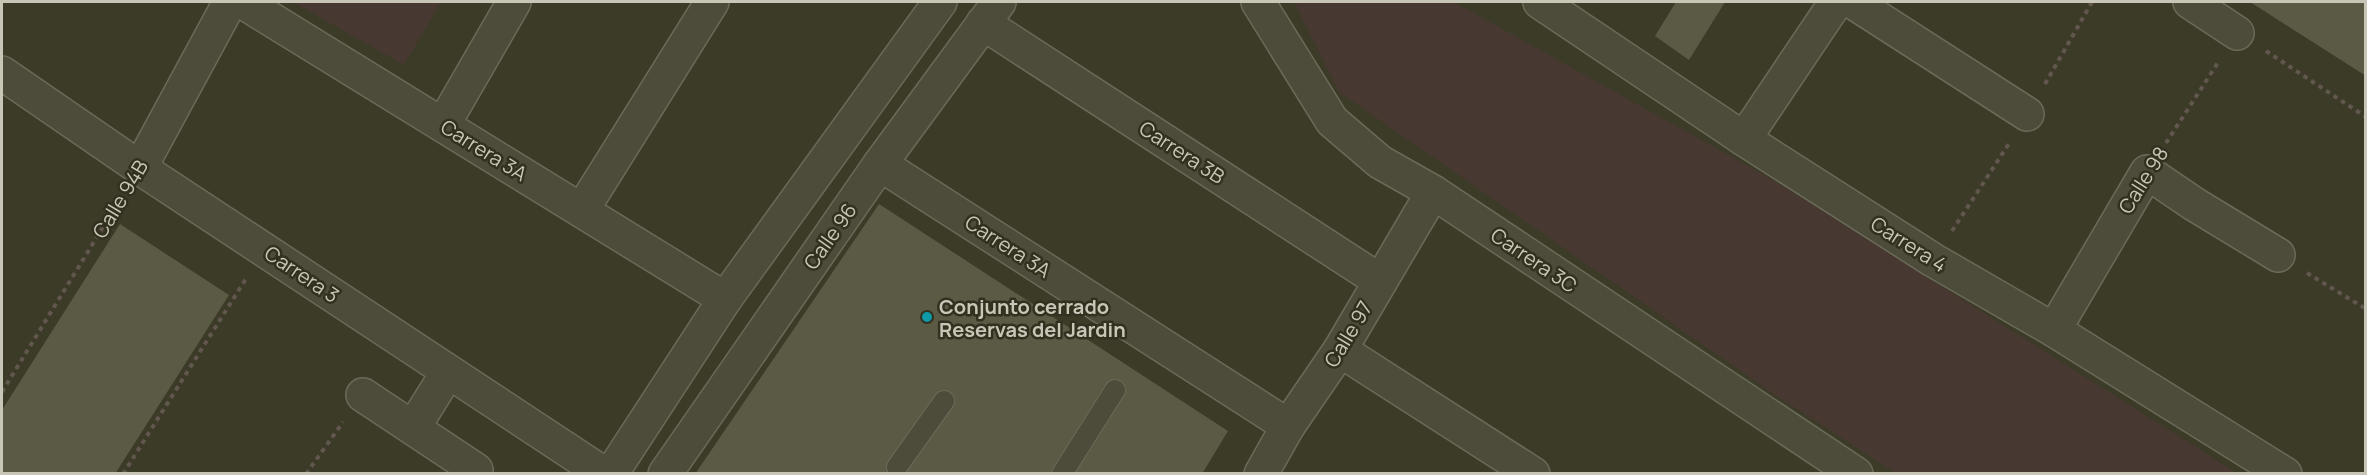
<svg xmlns="http://www.w3.org/2000/svg" width="2367" height="475" font-family="Manrope,sans-serif">
  <style>
    .green { fill: #473932 }
    .building { fill: #5b5a44 }
    .lines { fill: none; stroke-linecap: round; stroke-linejoin: round }
    .lane-casing { stroke: #6b6a59; stroke-width: 22 }
    .street-casing { stroke: #6b6a59; stroke-width: 36 }
    .path { stroke: #61574e; stroke-width: 4; stroke-dasharray: 4.5 4.5; stroke-linecap: butt }
    .lane { stroke: #4d4c3b; stroke-width: 20 }
    .street { stroke: #4d4c3b; stroke-width: 33 }
    .culture-dot { fill: #0f9aa8; stroke: #323120; stroke-width: 2 }
    .labels { text-anchor: middle; dominant-baseline: central; stroke-width: 5; stroke-linejoin: round; paint-order: stroke }
    .street-label { font-size: 20px; fill: #c8c7b7; stroke: #323120 }
    .poi-label { font-size: 20px; font-weight: bold; fill: #c8c7b7; stroke: #323120; text-anchor: start }
  </style>
  <rect width="100%" height="100%" fill="#3c3b27"/>
  <g class="green">
    <polygon points="293,2 441,2 404,65"/>
    <polygon points="1294,2 1454,2 1775,181 2237,473 1895,473 1771,392 1339,92"/>
  </g>
  <g class="building">
    <polygon points="1676,2 1725,2 1689,60 1655,36"/>
    <polygon points="2250,2 2366,2 2366,76"/>
    <polygon points="879,204 1228,431 1202,474 695,474"/>
    <polygon points="120,224 229,295 115,474 2,474 2,410"/>
  </g>
  <g class="lines">
    <defs>
      <g id="lane">
        <polyline points="897,467 944,401"/>
        <polyline points="1062,474 1115,390"/>
      </g>
      <g id="street">
        <polyline points="243,2 725,299"/>
        <polyline points="1258,2 1332,121 1380,162 1433,192 1856,474"/>
        <polyline points="1540,2 1744,139 1933,260 2054,330 2285,474"/>
        <polyline points="1853,2 2027,114"/>
        <polyline points="2190,2 2237,33"/>
        <polyline points="983,23 1380,281"/>
        <polyline points="2,73 140,168 604,474"/>
        <polyline points="443,125 514,2"/>
        <polyline points="1744,139 1836,2"/>
        <polyline points="880,164 1288,426"/>
        <polyline points="140,168 230,2"/>
        <polyline points="582,210 712,2"/>
        <polyline points="2054,330 2147,172 2194,204 2278,255"/>
        <polyline points="1340,350 1533,474"/>
        <polyline points="363,395 476,470"/>
        <polyline points="413,428 448,372"/>
        <polyline points="611,474 725,299 940,2"/>
        <polyline points="665,474 880,164 999,2"/>
        <polyline points="1261,474 1288,426 1340,350 1433,192"/>
      </g>
    </defs>
    <use href="#lane" class="lane-casing"/>
    <use href="#street" class="street-casing"/>
    <g class="path">
      <polyline points="2266,51 2366,117"/>
      <polyline points="2045,84 2092,2"/>
      <polyline points="2166,143 2219,61"/>
      <polyline points="1952,231 2010,142"/>
      <polyline points="2307,273 2366,309"/>
      <polyline points="2,392 122,196"/>
      <polyline points="123,474 247,277"/>
      <polyline points="306,474 343,422"/>
    </g>
    <use href="#lane" class="lane"/>
    <use href="#street" class="street"/>
  </g>
  <circle class="culture-dot" cx="927" cy="317" r="6"/>
  <g class="labels">
    <g class="street-label">
      <text transform="translate(484 150) rotate(32)">Carrera 3A</text>
      <text transform="translate(1182 152) rotate(33)">Carrera 3B</text>
      <text transform="translate(2143 180) rotate(-58)">Calle 98</text>
      <text transform="translate(120 199) rotate(-59)">Calle 94B</text>
      <text transform="translate(830 236) rotate(-55)">Calle 96</text>
      <text transform="translate(1909 244) rotate(32)">Carrera 4</text>
      <text transform="translate(1008 246) rotate(33)">Carrera 3A</text>
      <text transform="translate(1534 260) rotate(34)">Carrera 3C</text>
      <text transform="translate(302 274) rotate(34)">Carrera 3</text>
      <text transform="translate(1348 334) rotate(-59)">Calle 97</text>
    </g>
    <g class="poi-label">
      <text x="939" y="306">Conjunto cerrado<tspan x="939" dy="23">Reservas del Jardin</tspan></text>
    </g>
  </g>
  <rect width="2367" height="475" fill="none" stroke="#c8c7b7" stroke-width="6"/>
</svg>
